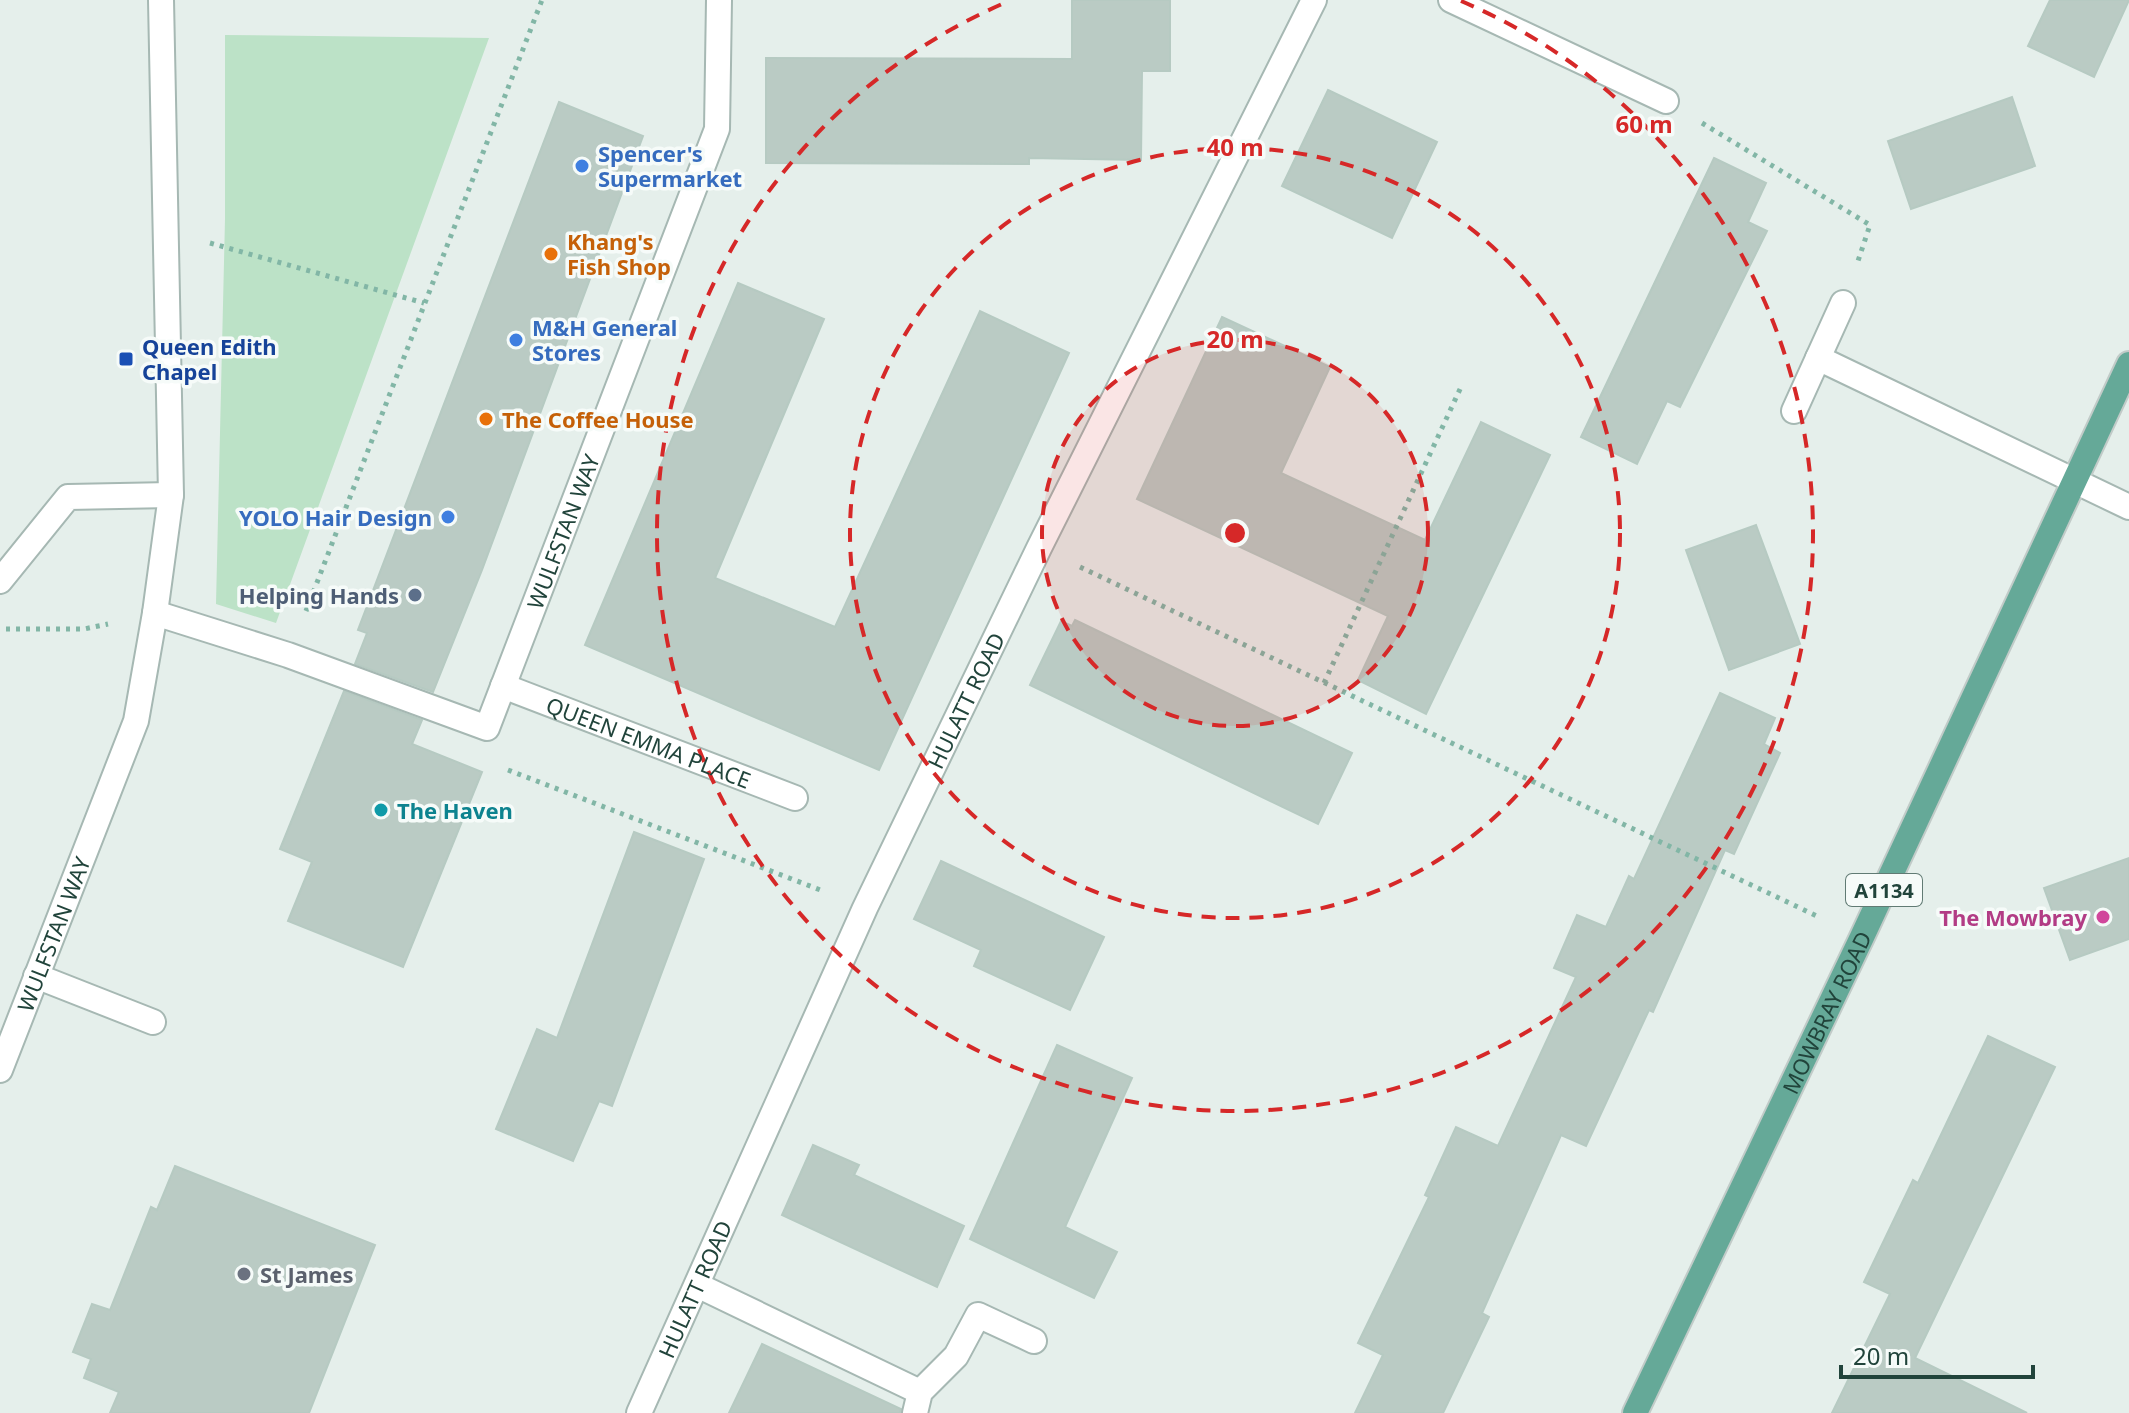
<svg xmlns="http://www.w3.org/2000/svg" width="2129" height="1413" font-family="'Noto Sans',sans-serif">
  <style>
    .green { fill: #bce2c7 }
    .building { fill: #bacbc4; stroke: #b6cac2; stroke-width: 2 }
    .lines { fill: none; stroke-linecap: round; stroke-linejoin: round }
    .service-casing { stroke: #a6b8b3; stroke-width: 28 }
    .minor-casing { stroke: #a6b8b3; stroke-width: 28 }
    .primary-casing { stroke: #c1cbc8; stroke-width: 28 }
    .path { stroke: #82b6a6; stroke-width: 5; stroke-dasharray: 4 6; stroke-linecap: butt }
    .service { stroke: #fff; stroke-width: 24 }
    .minor { stroke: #fff; stroke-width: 24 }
    .primary { stroke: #65a998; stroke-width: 24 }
    .ring { fill: none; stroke: #d62828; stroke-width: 4; stroke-dasharray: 14 10 }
    .shop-dot { fill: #3f7fe0; stroke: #f6fbf9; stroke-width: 3 }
    .food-dot { fill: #e8710a; stroke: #f6fbf9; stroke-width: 3 }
    .transit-dot { fill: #1a4fb4; stroke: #f6fbf9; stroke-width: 3 }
    .service-dot { fill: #5c6f8a; stroke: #f6fbf9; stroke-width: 3 }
    .culture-dot { fill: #0f9aa8; stroke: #f6fbf9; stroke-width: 3 }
    .hotel-dot { fill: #d1479c; stroke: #f6fbf9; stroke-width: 3 }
    .worship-dot { fill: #6b7280; stroke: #f6fbf9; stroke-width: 3 }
    .labels { text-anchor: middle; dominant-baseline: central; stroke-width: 7; stroke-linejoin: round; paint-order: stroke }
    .shield { fill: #f6fbf9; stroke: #617b74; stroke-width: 2 }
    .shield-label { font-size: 20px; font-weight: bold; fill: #21443b }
    .shop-label { font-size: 22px; font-weight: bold; fill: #366cbe; stroke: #f6fbf9; text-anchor: start }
    .food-label { font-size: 22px; font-weight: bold; fill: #c56008; stroke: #f6fbf9; text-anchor: start }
    .transit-label { font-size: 22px; font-weight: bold; fill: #164399; stroke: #f6fbf9; text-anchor: start }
    .street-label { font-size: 22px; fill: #21443b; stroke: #f6fbf9 }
    .service-label { font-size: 22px; font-weight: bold; fill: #4e5e75; stroke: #f6fbf9; text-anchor: end }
    .culture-label { font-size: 22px; font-weight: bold; fill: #0d838f; stroke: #f6fbf9; text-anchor: start }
    .hotel-label { font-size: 22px; font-weight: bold; fill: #b23c85; stroke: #f6fbf9; text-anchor: end }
    .worship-label { font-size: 22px; font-weight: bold; fill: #5b616d; stroke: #f6fbf9; text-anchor: start }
    .centre { fill: #d62828; stroke: #f6fbf9; stroke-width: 4 }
    .ring-label { font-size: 24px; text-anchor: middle; font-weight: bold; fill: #d62828; stroke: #f6fbf9; stroke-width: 7; stroke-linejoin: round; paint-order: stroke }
  </style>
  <rect width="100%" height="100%" fill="#e5efeb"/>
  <polygon class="green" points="225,35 489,38 276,623 216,604 225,219"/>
  <g class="building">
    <polygon points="1072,0 1170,0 1170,71 1142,71 1141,160 1029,158 1029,164 766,163 766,58 1072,59"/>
    <polygon points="2050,0 2129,0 2094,77 2028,46"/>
    <polygon points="1328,90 1437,142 1392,238 1282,186"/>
    <polygon points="2012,97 2035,166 1911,209 1888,141"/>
    <polygon points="559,102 643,136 482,570 433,692 355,664 367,633 358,630"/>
    <polygon points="1714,158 1766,183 1748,222 1767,231 1680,407 1667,401 1637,464 1581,437"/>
    <polygon points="738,283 824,319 715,578 835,627 980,311 1069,353 879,770 585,645"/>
    <polygon points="1222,317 1330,367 1281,473 1425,540 1481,422 1550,455 1426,714 1358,680 1388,616 1137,499"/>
    <polygon points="1756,525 1800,644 1729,670 1686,550"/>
    <polygon points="1075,620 1352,753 1318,824 1030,685 1061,621 1072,626"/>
    <polygon points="344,691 422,720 412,744 482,772 403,967 288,921 312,862 280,849"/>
    <polygon points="1720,693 1775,718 1764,744 1780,753 1734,854 1725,850 1653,1012 1649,1010 1586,1146 1561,1135 1482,1313 1489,1317 1443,1413 1355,1413 1383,1355 1358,1343 1429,1197 1425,1195 1456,1127 1498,1146 1576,977 1554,968 1577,915 1606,927 1629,876 1634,879"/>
    <polygon points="634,832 704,859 612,1106 599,1101 573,1161 496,1129 537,1029 557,1038"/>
    <polygon points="2129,858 2129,939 2070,960 2044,888"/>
    <polygon points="941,861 1104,937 1070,1010 974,966 981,950 914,919"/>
    <polygon points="1988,1036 2055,1067 1915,1358 2027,1413 1832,1413 1890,1294 1864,1282 1913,1180 1918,1183"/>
    <polygon points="1057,1045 1132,1078 1065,1227 1117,1252 1094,1298 970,1239"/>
    <polygon points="813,1145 859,1165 854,1175 964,1226 937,1287 782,1215"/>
    <polygon points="175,1166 375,1245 309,1413 110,1413 119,1392 84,1378 91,1359 73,1352 92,1304 110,1310 151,1207 157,1210"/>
    <polygon points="762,1344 901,1409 900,1413 729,1413"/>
  </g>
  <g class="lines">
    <defs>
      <g id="service">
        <polyline points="0,581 68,497 171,495"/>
        <path id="s1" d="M155,613L288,655L487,728L717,129L719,0"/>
        <path id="s2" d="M503,686L795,798"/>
        <polyline points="36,976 153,1022"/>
        <polyline points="697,1285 920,1392"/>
        <polyline points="915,1413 920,1392 956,1356 978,1315 1034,1341"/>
      </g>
      <g id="minor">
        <polyline points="1451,0 1666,101"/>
        <polyline points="1818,358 2129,507"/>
        <polyline points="1794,411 1843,303"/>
        <path id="s3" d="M0,1070L136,721L155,613L171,495L161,0"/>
        <path id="s4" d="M639,1413L865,908L1039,548L1314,0"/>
      </g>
      <g id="primary">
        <path id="s5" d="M1635,1413L1862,937L2129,364"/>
      </g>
    </defs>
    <use href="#service" class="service-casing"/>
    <use href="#minor" class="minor-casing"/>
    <use href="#primary" class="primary-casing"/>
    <g class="path">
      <polyline points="1702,123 1870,225 1858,261"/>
      <polyline points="210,243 424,303"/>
      <polyline points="1080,567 1819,917"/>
      <polyline points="306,611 542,0"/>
      <polyline points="6,629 84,629 108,624"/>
      <polyline points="1324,683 1461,387"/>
      <polyline points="508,770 823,891"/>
    </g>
    <use href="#service" class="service"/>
    <use href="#minor" class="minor"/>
    <use href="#primary" class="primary"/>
  </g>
  <circle cx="1235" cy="533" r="193" fill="#d62828" fill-opacity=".12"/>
  <g class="ring">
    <circle cx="1235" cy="533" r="193"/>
    <circle cx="1235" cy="533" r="385"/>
    <path d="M1461 1A578 578 0 1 1 1009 1"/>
  </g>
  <g class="shop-dot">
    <circle cx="582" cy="166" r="8"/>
    <circle cx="516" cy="340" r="8"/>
    <circle cx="448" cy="517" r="8"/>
  </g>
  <g class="food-dot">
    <circle cx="551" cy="254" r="8"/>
    <circle cx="486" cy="419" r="8"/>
  </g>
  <rect class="transit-dot" x="118" y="351" width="16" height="16" rx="4"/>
  <circle class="service-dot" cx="415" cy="595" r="8"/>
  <circle class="culture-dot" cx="381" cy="810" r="8"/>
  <circle class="hotel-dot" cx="2103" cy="917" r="8"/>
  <circle class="worship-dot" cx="244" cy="1274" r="8"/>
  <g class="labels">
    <rect class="shield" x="1846" y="874" width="76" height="32" rx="6"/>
    <g class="shield-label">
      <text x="1884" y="890">A1134</text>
    </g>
    <g class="shop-label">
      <text x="598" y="153">Spencer's<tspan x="598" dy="25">Supermarket</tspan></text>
      <text x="532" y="327">M&amp;H General<tspan x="532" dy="25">Stores</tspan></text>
      <text x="432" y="517" text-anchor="end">YOLO Hair Design</text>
    </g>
    <g class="food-label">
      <text x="567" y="241">Khang's<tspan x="567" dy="25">Fish Shop</tspan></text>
      <text x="502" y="419">The Coffee House</text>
    </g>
    <g class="transit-label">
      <text x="142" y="346">Queen Edith<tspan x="142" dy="25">Chapel</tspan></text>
    </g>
    <g class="street-label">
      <text stroke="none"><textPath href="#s1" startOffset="562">WULFSTAN WAY</textPath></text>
      <text stroke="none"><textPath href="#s4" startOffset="784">HULATT ROAD</textPath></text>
      <text stroke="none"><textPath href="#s2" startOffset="156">QUEEN EMMA PLACE</textPath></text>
      <text stroke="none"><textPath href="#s3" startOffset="146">WULFSTAN WAY</textPath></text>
      <text stroke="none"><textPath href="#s5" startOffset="444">MOWBRAY ROAD</textPath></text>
      <text stroke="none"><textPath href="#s4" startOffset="136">HULATT ROAD</textPath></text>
    </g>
    <g class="service-label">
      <text x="399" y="595">Helping Hands</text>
    </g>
    <g class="culture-label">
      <text x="397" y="810">The Haven</text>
    </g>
    <g class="hotel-label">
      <text x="2087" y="917">The Mowbray</text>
    </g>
    <g class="worship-label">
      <text x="260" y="1274">St James</text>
    </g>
  </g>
  <circle cx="1235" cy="533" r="12" class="centre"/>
  <g class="ring-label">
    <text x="1644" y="133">60 m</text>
    <text x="1235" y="156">40 m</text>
    <text x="1235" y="348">20 m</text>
  </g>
  <path d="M1841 1365v12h192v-12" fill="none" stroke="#21443b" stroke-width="4"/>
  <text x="1853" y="1365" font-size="24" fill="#21443b" stroke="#f6fbf9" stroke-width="6" paint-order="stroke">20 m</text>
</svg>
